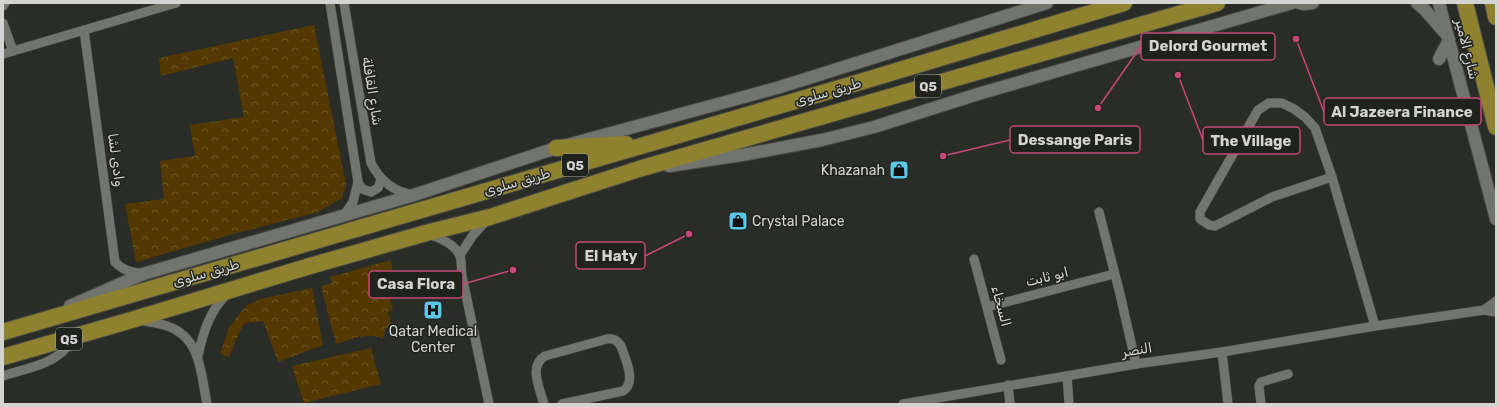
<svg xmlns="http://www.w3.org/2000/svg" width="1499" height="407" font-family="Rubik,'Noto Sans Arabic',sans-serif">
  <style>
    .park { fill: url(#park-crowns) }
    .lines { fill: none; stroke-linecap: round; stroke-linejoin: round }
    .minor-casing { stroke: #494a45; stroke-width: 10 }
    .secondary-casing { stroke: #494a45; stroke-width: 14 }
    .motorway-casing { stroke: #494a45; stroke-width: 18 }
    .minor { stroke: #72746e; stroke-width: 9 }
    .secondary { stroke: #72746e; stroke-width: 12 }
    .motorway { stroke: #8f822f; stroke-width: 16 }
    .labels { text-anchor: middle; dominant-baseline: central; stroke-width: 3; stroke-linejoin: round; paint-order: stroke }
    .shield { fill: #20221d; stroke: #9d9f9b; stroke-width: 1 }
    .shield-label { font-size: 13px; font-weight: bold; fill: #d3d4d1 }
    .street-label { font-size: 14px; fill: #d3d4d1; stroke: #20221d }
    .poi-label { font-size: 14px; fill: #d3d4d1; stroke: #20221d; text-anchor: end }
    .leader { fill: none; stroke: #c64778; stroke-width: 1.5 }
    .callout-dot { fill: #c64778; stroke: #20221d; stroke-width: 1.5 }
    .callout { fill: #20221d; stroke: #c64778; stroke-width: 1.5 }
    .callout-label { font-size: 15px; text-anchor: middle; font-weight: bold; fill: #d3d4d1 }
  </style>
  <defs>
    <pattern id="park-crowns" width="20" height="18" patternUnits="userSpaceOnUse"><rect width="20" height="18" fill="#533900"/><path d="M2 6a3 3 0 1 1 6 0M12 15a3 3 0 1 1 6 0" fill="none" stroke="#6b5524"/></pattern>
  </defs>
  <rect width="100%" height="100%" fill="#2a2c27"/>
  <g class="park">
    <polygon points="314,25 346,184 342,198 318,212 226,236 136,262 125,204 164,199 160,161 195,156 190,125 244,117 233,58 161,76 159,58"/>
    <path d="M391,260L393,279L386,282L393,310L388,311L391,324L385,329L383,339C369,331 350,340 336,344L321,286L332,283L330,277Z"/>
    <polygon points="312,288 323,345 278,362 263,321 245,323 240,331 229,357 220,354 229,327 246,306 260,299"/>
    <polygon points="371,348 381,384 304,403 292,366"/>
  </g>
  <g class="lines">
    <defs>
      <g id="minor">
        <polyline points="330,3 358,182 353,202 344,215"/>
        <path d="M344,3L371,163C380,181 393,192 414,195"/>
        <polyline points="3,6 5,3"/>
        <polyline points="3,23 13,51"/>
        <path d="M84,30L115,262C123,271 132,272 143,274"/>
        <polyline points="3,54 176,3"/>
        <polyline points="1332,177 1272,197 1215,226 1209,225 1200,219 1200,212 1258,110 1269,103 1282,103 1294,109 1305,117 1315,128 1332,177 1375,326"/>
        <polyline points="358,182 362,189 371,192 378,188 381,180"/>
        <polyline points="1099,212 1120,294 1136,364"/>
        <path d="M428,234C439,237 456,245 460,256C462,262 461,270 462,276L489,404"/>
        <polyline points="460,255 473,235 487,220"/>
        <polyline points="974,259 1001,360"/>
        <polyline points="987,307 1114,274"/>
        <polyline points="1484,310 1496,301"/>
        <path d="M139,320C148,322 158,323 167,326C201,337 201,374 207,404"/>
        <polyline points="1222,352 1228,404"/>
        <path d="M198,356C203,332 210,310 228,293"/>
        <path d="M3,376C23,369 52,365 66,348C69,345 71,341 73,337"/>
        <polyline points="1067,376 1069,404"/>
        <polyline points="1008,385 1010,404"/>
        <path d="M544,404C540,389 528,366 545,356L607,339C613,338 617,340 621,346C625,358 637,382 623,391L562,404"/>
        <polyline points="903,404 1136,364 1222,352 1375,326 1484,310 1496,312"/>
        <polyline points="1261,404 1259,386 1261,382 1288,374"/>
      </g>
      <g id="secondary">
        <polyline points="1299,3 1304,4 1313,3"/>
        <polyline points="1417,3 1425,10 1446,34"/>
        <polyline points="1439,3 1496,219"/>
        <polyline points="1439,59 1449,40"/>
        <polyline points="669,166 748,154 822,140 874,127 978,94 1292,3"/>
        <polyline points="70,306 143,274 414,195 556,148 777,88 1047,3"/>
      </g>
      <g id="motorway">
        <polyline points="1465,3 1496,127"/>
        <polyline points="1493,3 1496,17"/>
        <polyline points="556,148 626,144"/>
        <polyline points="3,332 850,85 1124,3"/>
        <polyline points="3,357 135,319 310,266 426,233 490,217 639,169 1217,3"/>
      </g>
    </defs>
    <use href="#minor" class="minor-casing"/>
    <use href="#secondary" class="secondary-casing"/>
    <use href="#motorway" class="motorway-casing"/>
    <use href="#minor" class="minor"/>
    <use href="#secondary" class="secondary"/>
    <use href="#motorway" class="motorway"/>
  </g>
  <defs>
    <symbol id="shop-square" viewBox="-11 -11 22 22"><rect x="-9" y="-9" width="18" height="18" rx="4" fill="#5bc7e7" stroke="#20221d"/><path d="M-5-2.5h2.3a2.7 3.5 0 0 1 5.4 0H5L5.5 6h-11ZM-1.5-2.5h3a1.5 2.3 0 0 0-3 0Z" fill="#111"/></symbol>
    <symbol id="hospital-square" viewBox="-11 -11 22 22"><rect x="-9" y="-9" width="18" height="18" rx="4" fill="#5bc7e7" stroke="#20221d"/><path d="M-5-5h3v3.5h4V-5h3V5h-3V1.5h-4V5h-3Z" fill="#111"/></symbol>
  </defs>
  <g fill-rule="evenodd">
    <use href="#shop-square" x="888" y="159" width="22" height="22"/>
    <use href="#shop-square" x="727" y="210" width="22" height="22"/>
    <use href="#hospital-square" x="422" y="299" width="22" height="22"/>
  </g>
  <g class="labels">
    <g class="shield">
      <rect x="915" y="75" width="26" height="22" rx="3"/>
      <rect x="562" y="154" width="26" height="22" rx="3"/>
      <rect x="56" y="328" width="26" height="22" rx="3"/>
    </g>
    <g class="shield-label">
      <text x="928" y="86">Q5</text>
      <text x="575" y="165">Q5</text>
      <text x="69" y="339">Q5</text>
    </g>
    <g class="street-label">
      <text transform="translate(1467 49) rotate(76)">شارع الامير</text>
      <text transform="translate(372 91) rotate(81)">شارع القافلة</text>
      <text transform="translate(828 92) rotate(-16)">طريق سلوى</text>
      <text transform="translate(116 160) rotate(82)">وادى لشا</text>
      <text transform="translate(517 182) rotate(-16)">طريق سلوى</text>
      <text transform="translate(206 273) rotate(-16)">طريق سلوى</text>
      <text transform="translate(1047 277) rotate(-14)">ابو ثابت</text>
      <text transform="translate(1001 306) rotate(75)">السخاء</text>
      <text transform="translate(1137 350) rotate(-9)">النصر</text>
    </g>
    <g class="poi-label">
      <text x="885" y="170">Khazanah</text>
      <text x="752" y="221" text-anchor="start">Crystal Palace</text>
      <text x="433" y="331" text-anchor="middle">Qatar Medical<tspan x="433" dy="16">Center</tspan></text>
    </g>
  </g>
  <path class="leader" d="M1098 108L1141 46M1296 39L1324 112M943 156L1010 140M1178 75L1203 140M689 234L645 256M513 270L463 284"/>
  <g class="callout-dot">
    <circle cx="1098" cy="108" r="4"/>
    <circle cx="1296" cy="39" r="4"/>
    <circle cx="943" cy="156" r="4"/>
    <circle cx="1178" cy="75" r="4"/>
    <circle cx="689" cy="234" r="4"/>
    <circle cx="513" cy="270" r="4"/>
  </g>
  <g class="callout">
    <rect x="1141" y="33" width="134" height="27" rx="4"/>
    <rect x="1324" y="98" width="157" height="27" rx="4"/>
    <rect x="1010" y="126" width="130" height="27" rx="4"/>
    <rect x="1203" y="127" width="97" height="27" rx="4"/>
    <rect x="576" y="242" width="69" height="27" rx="4"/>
    <rect x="369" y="271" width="94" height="27" rx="4"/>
  </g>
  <g class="callout-label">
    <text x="1208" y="51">Delord Gourmet</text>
    <text x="1402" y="117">Al Jazeera Finance</text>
    <text x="1075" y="145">Dessange Paris</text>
    <text x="1251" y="146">The Village</text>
    <text x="611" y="261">El Haty</text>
    <text x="416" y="289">Casa Flora</text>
  </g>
  <rect width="1499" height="407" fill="none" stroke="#d3d4d1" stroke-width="8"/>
</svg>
